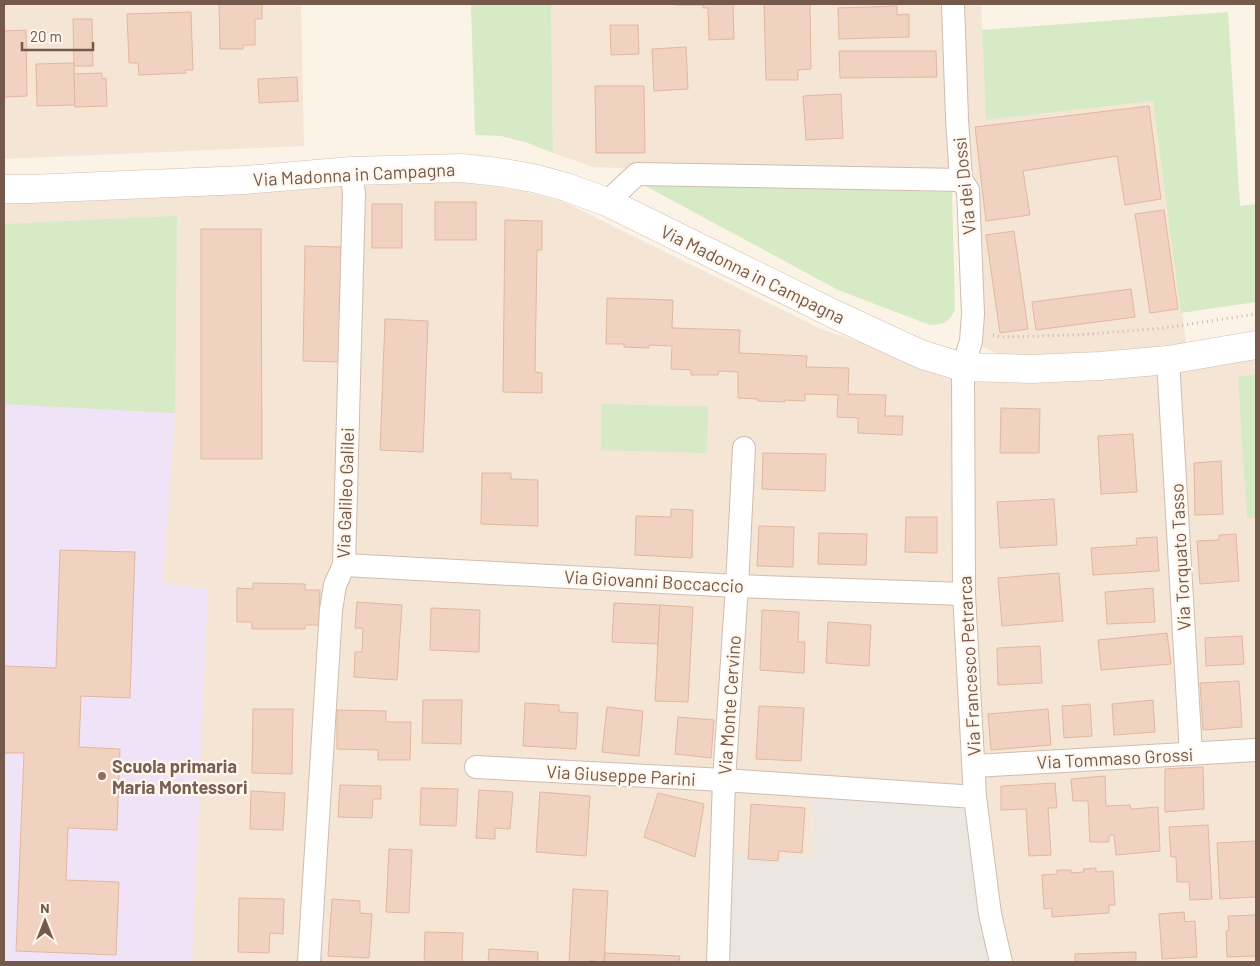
<svg xmlns="http://www.w3.org/2000/svg" width="1260" height="966" font-family="Barlow,sans-serif">
  <style>
    .residential { fill: #f4e5d5 }
    .industrial { fill: #ece6e0 }
    .education { fill: #f0e3f8 }
    .green { fill: #d5eac5 }
    .building { fill: #f1d1bf; stroke: #e3b79f }
    .lines { fill: none; stroke-linecap: round; stroke-linejoin: round }
    .minor-casing { stroke: #d0bdaf; stroke-width: 24 }
    .tertiary-casing { stroke: #d0bdaf; stroke-width: 29 }
    .path { stroke: #d6b5a2; stroke-width: 3; stroke-dasharray: 1 4; stroke-linecap: butt }
    .minor { stroke: #fff; stroke-width: 22 }
    .tertiary { stroke: #fff; stroke-width: 28 }
    .education-dot { fill: #8d6e63; stroke: #fff7ed; stroke-width: 2 }
    .labels { text-anchor: middle; dominant-baseline: central; stroke-width: 4.5; stroke-linejoin: round; paint-order: stroke }
    .street-label { font-size: 18px; fill: #75594b; stroke: #fff7ed }
    .education-label { font-size: 18px; font-weight: bold; fill: #785e54; stroke: #fff7ed; text-anchor: start }
  </style>
  <rect width="100%" height="100%" fill="#fcf3e7"/>
  <g class="residential">
    <polygon points="4,4 301,4 304,146 4,159"/>
    <polygon points="551,4 981,4 986,120 1153,101 1188,356 1031,369 971,341 961,180 593,167 553,153"/>
    <polygon points="456,181 526,192 566,203 823,330 953,372 965,789 812,777 813,856 727,855 711,962 4,962 4,204"/>
    <polygon points="1256,359 1256,962 1010,962 997,914 984,799 973,599 972,377"/>
  </g>
  <polygon class="industrial" points="812,792 968,803 994,962 723,962 727,855 813,856"/>
  <polygon class="education" points="4,404 175,413 163,583 208,589 192,962 4,962"/>
  <g class="green">
    <polygon points="471,4 551,4 553,153 528,143 501,136 475,135"/>
    <polygon points="1228,12 1240,206 1256,204 1256,302 1181,313 1153,101 986,120 982,30"/>
    <path d="M642,184L952,192L955,310C948,323 945,324 930,325L838,290Z"/>
    <polygon points="177,216 175,413 4,404 4,224"/>
    <polygon points="1256,374 1256,518 1247,518 1238,377"/>
    <polygon points="602,404 708,407 707,453 601,450"/>
  </g>
  <g class="building">
    <polygon points="219,4 262,4 262,19 255,19 255,45 243,45 243,49 220,49"/>
    <polygon points="676,4 733,4 734,39 709,40 708,8 703,8 703,5 676,5"/>
    <polygon points="764,4 810,4 811,69 798,70 798,80 766,80"/>
    <polygon points="897,6 897,15 909,14 909,37 839,39 838,8"/>
    <polygon points="191,12 193,70 185,70 186,73 139,75 138,63 129,63 127,14"/>
    <polygon points="73,19 92,19 93,66 74,66"/>
    <polygon points="610,25 638,25 639,54 611,55"/>
    <polygon points="26,30 27,96 4,97 4,31"/>
    <polygon points="686,47 688,89 654,91 652,49"/>
    <polygon points="839,51 936,51 937,77 840,78"/>
    <polygon points="74,63 75,105 37,106 36,64"/>
    <polygon points="102,73 102,79 106,78 107,106 75,107 74,74"/>
    <polygon points="297,77 298,101 259,103 258,79"/>
    <polygon points="595,86 644,86 645,153 596,153"/>
    <polygon points="841,94 843,138 806,140 803,96"/>
    <polygon points="1149,106 1161,199 1125,205 1117,156 1023,171 1030,215 986,221 975,127"/>
    <rect x="435" y="202" width="41" height="38"/>
    <rect x="372" y="204" width="30" height="44"/>
    <polygon points="1164,210 1178,309 1150,313 1135,214"/>
    <polygon points="505,220 542,221 542,250 537,250 535,372 542,373 542,393 503,392"/>
    <polygon points="201,229 261,229 262,459 201,459"/>
    <polygon points="1014,231 1028,329 1000,333 986,235"/>
    <polygon points="305,246 341,247 339,362 303,361"/>
    <polygon points="1131,289 1135,317 1036,330 1032,302"/>
    <polygon points="607,298 673,300 672,328 740,330 739,353 807,356 806,367 849,368 848,394 886,395 885,416 903,416 902,435 858,433 858,418 837,417 838,395 805,394 805,401 785,400 785,402 758,401 758,399 738,398 738,372 719,371 718,375 691,375 691,370 671,369 672,346 649,345 649,348 624,347 624,344 606,344"/>
    <polygon points="385,319 428,321 423,452 380,450"/>
    <polygon points="1001,408 1040,409 1039,453 1000,453"/>
    <polygon points="1133,434 1137,492 1101,494 1098,436"/>
    <polygon points="763,453 826,454 825,491 762,489"/>
    <polygon points="1221,461 1223,514 1195,515 1194,463"/>
    <polygon points="482,473 511,473 511,479 538,480 538,526 481,524"/>
    <polygon points="1054,499 1057,545 1000,548 997,502"/>
    <polygon points="671,509 693,510 692,558 635,555 636,516 671,517"/>
    <polygon points="906,517 937,517 937,553 905,552"/>
    <polygon points="759,526 794,527 793,567 757,566"/>
    <polygon points="819,533 867,534 866,565 818,564"/>
    <polygon points="1236,534 1239,581 1200,584 1197,541 1219,540 1219,535"/>
    <polygon points="1157,537 1159,571 1093,575 1091,548 1137,545 1136,538"/>
    <polygon points="60,550 135,552 130,698 81,696 79,747 120,749 117,830 68,828 66,880 119,882 116,955 16,951 24,753 4,753 4,666 56,668"/>
    <polygon points="1059,573 1063,621 1002,626 998,578"/>
    <polygon points="253,583 305,584 305,590 320,590 319,625 305,625 305,629 252,629 252,622 237,622 237,588 253,589"/>
    <polygon points="1153,588 1155,622 1107,624 1105,592"/>
    <polygon points="357,602 402,605 397,680 354,677 355,652 362,652 363,628 355,628"/>
    <polygon points="614,603 660,605 658,644 612,642"/>
    <polygon points="660,605 693,607 688,702 655,701"/>
    <polygon points="431,608 480,610 479,652 430,650"/>
    <polygon points="762,610 799,612 798,642 805,642 804,673 760,670"/>
    <polygon points="828,622 871,625 869,666 826,663"/>
    <polygon points="1167,633 1171,664 1101,670 1098,640"/>
    <polygon points="1242,636 1244,664 1206,666 1205,638"/>
    <polygon points="1040,646 1042,683 998,685 997,648"/>
    <polygon points="1239,681 1242,727 1203,730 1200,683"/>
    <polygon points="423,700 462,700 461,744 422,743"/>
    <polygon points="1153,700 1155,732 1114,735 1112,704"/>
    <polygon points="525,703 559,705 559,712 578,713 576,749 523,746"/>
    <polygon points="1090,704 1092,736 1064,738 1062,706"/>
    <polygon points="759,706 804,708 801,761 756,759"/>
    <polygon points="607,707 643,711 639,756 602,752"/>
    <polygon points="253,709 293,709 292,774 252,773"/>
    <polygon points="1048,709 1051,745 991,750 988,714"/>
    <polygon points="337,710 386,711 386,722 411,722 410,760 378,760 378,750 337,749"/>
    <polygon points="678,717 714,720 711,758 675,754"/>
    <polygon points="1203,767 1204,809 1165,812 1165,769"/>
    <polygon points="1105,776 1106,806 1130,805 1131,809 1158,807 1160,851 1116,855 1114,835 1109,835 1109,842 1090,842 1088,801 1073,801 1071,779"/>
    <polygon points="1055,783 1057,808 1048,808 1051,855 1029,856 1026,809 1001,810 1001,786"/>
    <polygon points="340,785 381,786 381,799 373,799 372,818 338,817"/>
    <polygon points="421,788 458,789 456,826 420,825"/>
    <polygon points="479,790 513,792 510,829 495,828 495,839 476,838"/>
    <polygon points="251,791 285,793 283,830 250,829"/>
    <polygon points="540,792 590,796 586,856 536,852"/>
    <polygon points="658,793 704,804 695,857 644,837"/>
    <polygon points="751,804 805,808 802,853 779,851 778,861 748,859"/>
    <polygon points="1208,825 1212,899 1190,900 1189,882 1177,882 1176,857 1171,857 1169,827"/>
    <polygon points="1256,841 1256,897 1220,899 1217,843"/>
    <polygon points="389,849 412,850 409,913 386,912"/>
    <polygon points="1096,868 1096,872 1113,871 1115,905 1109,905 1109,913 1052,917 1052,908 1044,909 1042,875 1057,874 1057,870 1071,870 1071,873 1084,872 1083,869"/>
    <polygon points="573,889 608,891 604,962 590,961 590,962 569,962"/>
    <polygon points="239,898 284,899 283,934 270,933 269,953 238,952"/>
    <polygon points="332,899 360,901 360,913 372,914 369,958 328,956"/>
    <polygon points="1184,912 1185,922 1195,921 1197,957 1162,959 1159,914"/>
    <polygon points="1256,915 1256,956 1227,957 1226,931 1229,930 1228,916"/>
    <polygon points="425,932 463,933 462,962 424,962"/>
    <polygon points="489,949 538,952 538,962 488,962"/>
    <polygon points="1136,952 1136,962 1075,962 1075,954"/>
    <polygon points="605,953 680,956 679,962 590,962 590,961 604,962"/>
  </g>
  <g class="lines">
    <defs>
      <g id="minor">
        <polyline points="953,4 957,119 961,180 968,190 973,314 971,341 963,367 964,594 975,797 990,914 1001,962"/>
        <polyline points="607,202 637,174 961,180"/>
        <polyline points="1168,360 1191,754"/>
        <polyline points="344,565 737,586 964,594"/>
        <polyline points="974,766 1256,750"/>
        <polyline points="476,767 724,780 975,797"/>
        <polyline points="309,962 331,610 335,585 344,565 354,193 351,171"/>
        <polyline points="718,962 724,780 737,586 744,448"/>
      </g>
      <polyline id="tertiary" points="4,189 30,189 245,180 351,171 462,168 498,172 533,178 566,187 607,202 836,315 903,346 923,355 963,367 1031,369 1100,366 1168,360 1256,345"/>
    </defs>
    <use href="#minor" class="minor-casing"/>
    <use href="#tertiary" class="tertiary-casing"/>
    <polyline class="path" points="993,335 1001,337 1076,335 1164,328 1256,314"/>
    <use href="#minor" class="minor"/>
    <use href="#tertiary" class="tertiary"/>
  </g>
  <circle class="education-dot" cx="102" cy="776" r="5"/>
  <g class="labels">
    <g class="street-label">
      <text transform="translate(354 174) rotate(-3)">Via Madonna in Campagna</text>
      <text transform="translate(964 186) rotate(-96)">Via dei Dossi</text>
      <text transform="translate(753 274) rotate(26)">Via Madonna in Campagna</text>
      <text transform="translate(345 493) rotate(-88)">Via Galileo Galilei</text>
      <text transform="translate(1180 557) rotate(-93)">Via Torquato Tasso</text>
      <text transform="translate(654 581) rotate(3)">Via Giovanni Boccaccio</text>
      <text transform="translate(969 666) rotate(-93)">Via Francesco Petrarca</text>
      <text transform="translate(729 705) rotate(-86)">Via Monte Cervino</text>
      <text transform="translate(1115 758) rotate(-3)">Via Tommaso Grossi</text>
      <text transform="translate(621 775) rotate(3)">Via Giuseppe Parini</text>
    </g>
    <g class="education-label">
      <text x="112" y="766">Scuola primaria<tspan x="112" dy="21">Maria Montessori</tspan></text>
    </g>
  </g>
  <rect width="1260" height="966" fill="none" stroke="#75594b" stroke-width="10"/>
  <g transform="translate(45 921)" stroke="#fff7ed" stroke-width="4" paint-order="stroke">
  <path d="M0-4L9 19L0 12L-9 19Z" fill="#75594b"/>
  <text y="-8" font-size="14" font-weight="bold" text-anchor="middle" fill="#75594b">N</text>
  </g>
  <path d="M22 42v8h71v-8" fill="none" stroke="#75594b" stroke-width="2.5"/>
  <text x="30" y="42" font-size="15" fill="#75594b" stroke="#fff7ed" stroke-width="4" paint-order="stroke">20 m</text>
</svg>
